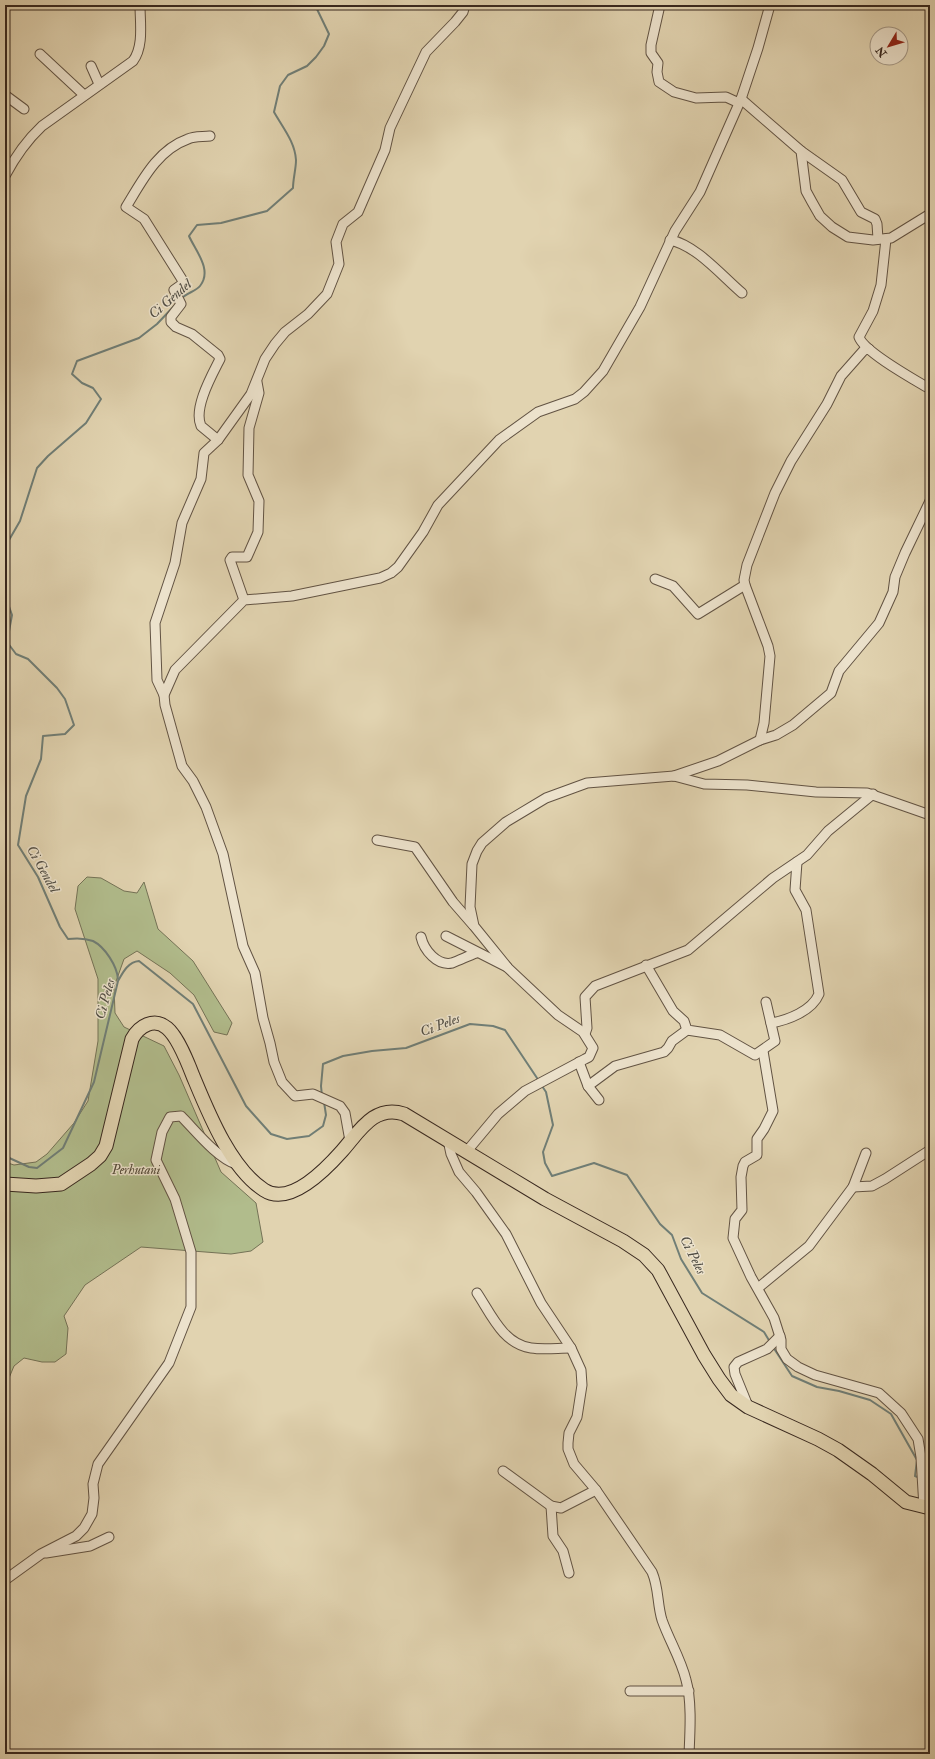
<svg xmlns="http://www.w3.org/2000/svg" width="935" height="1759" font-family="'IM FELL Double Pica',serif">
  <style>
    .green { fill: #b1bc8c; stroke: #747256 }
    .lines { fill: none; stroke-linecap: round; stroke-linejoin: round }
    .stream { stroke: #707e76; stroke-width: 2 }
    .minor-casing { stroke: #625343; stroke-width: 11 }
    .highway-casing { stroke: #38281f; stroke-width: 15 }
    .minor { stroke: #ece2cc; stroke-width: 9 }
    .highway { stroke: #e1d3b0; stroke-width: 13 }
    .labels { text-anchor: middle; dominant-baseline: central; stroke-width: 3; stroke-linejoin: round; paint-order: stroke }
    .park-label { font-size: 13px; font-style: italic; fill: #504635; stroke: #ece2cc }
    .water-label { font-size: 14px; font-style: italic; fill: #4f4c43; stroke: #ece2cc }
  </style>
  <rect width="100%" height="100%" fill="#e1d3b0"/>
  <filter id="stains"><feTurbulence type="fractalNoise" baseFrequency=".005" numOctaves="4"/><feColorMatrix values="0 0 0 0 .2 0 0 0 0 .09 0 0 0 0 .02 0 0 0 .5 -.17"/></filter>
  <radialGradient id="worn" r=".72"><stop offset=".6" stop-color="#630" stop-opacity="0"/><stop offset="1" stop-color="#630" stop-opacity=".3"/></radialGradient>
  <polygon class="green" points="87,877 101,878 124,891 137,893 144,882 158,929 193,961 232,1023 227,1035 214,1032 194,995 170,973 137,951 124,959 114,987 115,1013 124,1027 164,1046 179,1075 221,1172 256,1203 263,1242 251,1251 231,1254 141,1247 85,1285 64,1316 68,1328 66,1354 55,1362 42,1362 24,1358 14,1366 9,1378 5,1377 5,1162 14,1165 36,1162 47,1154 74,1123 88,1101 98,1041 98,979 75,909 78,886"/>
  <g class="lines">
    <g class="stream">
      <path d="M182,298C187,293 196,291 200,286C213,270 195,250 189,236L197,225L221,223L267,211L293,188C293,179 296,169 296,160C295,142 283,128 274,112L280,86L288,75L307,66L316,57L324,46L329,34L315,5"/>
      <polyline points="5,547 20,521 37,468 48,456 86,423 101,399 93,388 82,383 72,374 77,361 139,338 157,324 176,304"/>
      <path d="M5,595L12,615L7,642L16,654L28,659L57,688L65,699L74,725L65,734L43,736L41,759L26,796L18,845L38,877L60,927L68,939C76,938 85,938 93,941C105,947 117,966 118,979"/>
      <polyline points="542,1086 546,1092 553,1125 543,1152 545,1163 552,1176 594,1163 627,1175 660,1224 672,1235 681,1259 702,1293 764,1332 770,1342"/>
      <polyline points="322,1096 321,1086 323,1064 343,1056 372,1051 406,1048 470,1024 493,1026 505,1030 539,1081"/>
      <path d="M5,1156L29,1167L37,1168L63,1148L94,1082L118,981C123,972 128,962 139,961L193,1004L246,1106L271,1134L287,1139L309,1136L323,1126L326,1115L324,1102"/>
      <polyline points="773,1347 792,1376 817,1387 839,1391 870,1400 891,1414 917,1460 915,1476 920,1478"/>
      <polyline points="924,1479 930,1481"/>
    </g>
    <defs>
      <g id="minor">
        <polyline points="660,5 651,45 651,53 658,63 657,72 659,82 674,92 696,98 726,97 739,103"/>
        <polyline points="40,54 84,95"/>
        <polyline points="91,66 99,84"/>
        <polyline points="5,95 24,109"/>
        <polyline points="741,99 801,151 806,191 812,202 820,216 832,227 848,237 873,240 891,238 930,214"/>
        <path d="M210,136C203,137 194,136 188,139C157,150 142,181 126,207L144,219L183,281L181,285L174,290L181,304L171,317V322L176,327L192,334L218,355L220,359C212,375 193,408 201,426L218,440"/>
        <polyline points="801,151 842,180 861,212 875,219 877,224 878,239"/>
        <path d="M5,176C15,157 26,141 42,126L133,61C144,46 140,23 140,5"/>
        <path d="M886,239L881,285L873,311L859,337C864,352 915,380 930,389"/>
        <path d="M670,240C696,245 722,276 742,293"/>
        <polyline points="655,579 673,586 698,614 745,585"/>
        <polyline points="244,600 230,560 232,557 247,557 258,532 259,501 248,475 249,428 259,393 257,382"/>
        <polyline points="164,695 157,680 155,623 175,563 182,523 201,479 204,453 218,440 251,394 265,359 275,344 285,332 308,314 327,294 339,264 336,242 343,224 358,212 385,150 390,128 426,52 455,22 463,12 465,5"/>
        <polyline points="760,740 764,723 770,656 768,646 745,585 744,580 747,565 775,493 791,461 827,404 841,376 864,350 869,349"/>
        <polyline points="674,776 718,761 760,740 776,735 793,725 831,693 839,671 879,623 893,592 895,577 905,553 930,501"/>
        <polyline points="377,840 415,847 453,902 473,925"/>
        <polyline points="446,936 507,967"/>
        <path d="M421,937C424,950 437,966 452,963C460,960 468,956 476,953"/>
        <polyline points="646,965 673,1011 684,1021 687,1030 720,1035 755,1055 775,1041 766,1002"/>
        <path d="M771,1023C788,1020 812,1011 819,994L806,910L795,890L797,862"/>
        <polyline points="585,1034 587,1028 585,997 595,986 688,950 773,878 807,855 828,831 873,794"/>
        <polyline points="763,1051 773,1111 764,1129 757,1139 757,1155 745,1162 743,1166 741,1177 742,1210 735,1219 733,1238 751,1277 774,1318 781,1340 781,1349 787,1359 798,1367 815,1375 879,1393 901,1413 918,1439 921,1457 924,1508"/>
        <polyline points="579,1062 588,1086 599,1100"/>
        <polyline points="588,1086 615,1066 664,1052 668,1048 672,1041 687,1030"/>
        <path d="M448,1140L451,1154L459,1172L476,1192L506,1234L541,1303L571,1348L581,1370L582,1385L577,1417L569,1433L568,1443V1449L574,1464L596,1490L652,1572C659,1588 657,1604 662,1620C669,1640 681,1659 686,1680C692,1701 690,1732 689,1754"/>
        <polyline points="350,1141 345,1113 340,1106 313,1094 295,1096 282,1082 274,1062 270,1043 263,1018 255,973 243,946 223,854 206,807 193,781 182,766 165,705 164,695 175,670 244,600 292,596 380,578 391,573 398,567 423,532 438,505 499,440 538,412 575,399 584,392 603,371 640,307 675,231 700,192 741,99 758,48 770,5"/>
        <polyline points="467,1151 498,1114 525,1091 585,1059 589,1057 593,1048 583,1032 558,1015 508,968 474,926 470,907 472,864 477,851 482,843 506,822 546,798 587,783 674,776 704,784 747,785 816,792 867,793 930,815"/>
        <polyline points="853,1187 872,1186 885,1179 930,1150"/>
        <polyline points="758,1288 809,1246 853,1187 866,1153"/>
        <path d="M477,1293C491,1314 503,1344 531,1348C544,1350 558,1348 571,1348"/>
        <polyline points="748,1406 735,1374 734,1367 738,1362 767,1349 780,1336"/>
        <polyline points="503,1471 551,1506 561,1508 596,1490"/>
        <polyline points="551,1506 553,1536 563,1551 569,1573"/>
        <polyline points="46,1553 90,1546 109,1537"/>
        <path d="M5,1580L41,1554L76,1536L84,1528L92,1514L94,1498L93,1484L98,1464L169,1363L191,1307V1252L175,1199L156,1160L162,1132L170,1117L181,1116C195,1130 217,1158 236,1164"/>
        <polyline points="630,1691 689,1691"/>
      </g>
      <path id="highway" d="M5,1184L36,1186L61,1184L91,1164L100,1156L106,1146L132,1039C139,1026 154,1017 167,1028C178,1037 188,1063 193,1076C208,1112 230,1168 264,1190C290,1207 326,1169 342,1151C359,1132 374,1104 404,1114L545,1199L623,1241L644,1255L658,1270L704,1355L719,1379L731,1395L748,1407L818,1439L838,1450L872,1474L906,1502L930,1508"/>
    </defs>
    <use href="#minor" class="minor-casing"/>
    <use href="#highway" class="highway-casing"/>
    <use href="#minor" class="minor"/>
    <use href="#highway" class="highway"/>
  </g>
  <g class="labels">
    <g class="park-label">
      <text x="136" y="1170">Perhutani</text>
    </g>
    <g class="water-label">
      <text transform="translate(170 299) rotate(-41)">Ci Gendel</text>
      <text transform="translate(43 869) rotate(61)">Ci Gendel</text>
      <text transform="translate(105 999) rotate(-74)">Ci Peles</text>
      <text transform="translate(440 1025) rotate(-21)">Ci Peles</text>
      <text transform="translate(693 1255) rotate(63)">Ci Peles</text>
    </g>
  </g>
  <rect width="935" height="1759" fill="none" stroke="#e1d3b0" stroke-width="20"/>
  <rect x="6" y="6" width="923" height="1747" fill="none" stroke="#38281f" stroke-width="2"/>
  <rect x="10" y="10" width="915" height="1739" fill="none" stroke="#38281f"/>
  <g transform="translate(889 46) rotate(232)"><circle r="19" fill="#ece2cc" stroke="#a49887"/>
  <path d="M0-3L7 15L0 10L-7 15Z" fill="#8f2418"/>
  <text y="-6" font-size="11" font-weight="bold" text-anchor="middle" fill="#38281f">N</text>
  </g>
  <rect width="100%" height="100%" filter="url(#stains)"/>
  <rect width="100%" height="100%" fill="url(#worn)"/>
</svg>
